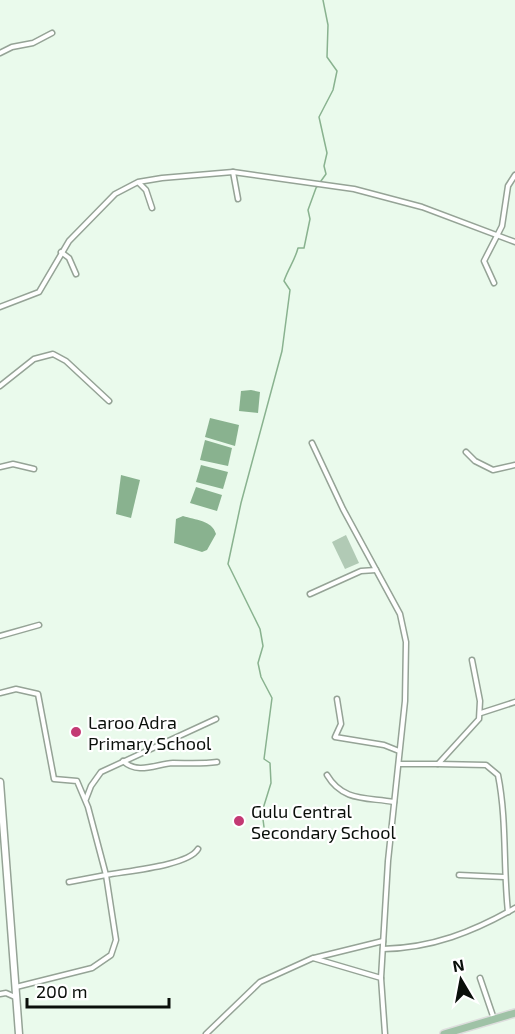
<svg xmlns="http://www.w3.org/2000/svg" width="515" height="1034" font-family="'Exo 2',sans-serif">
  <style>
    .green { fill: #b1cab5 }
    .water { fill: #89b28f }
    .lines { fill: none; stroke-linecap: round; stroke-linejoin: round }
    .stream { stroke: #89b28f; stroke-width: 1.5 }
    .street-casing { stroke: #95a396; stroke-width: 7 }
    .secondary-casing { stroke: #95a396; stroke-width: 9 }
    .primary-casing { stroke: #ddd; stroke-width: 10 }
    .street { stroke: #fff; stroke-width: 4 }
    .secondary { stroke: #fff; stroke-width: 6 }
    .primary { stroke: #9fc2a6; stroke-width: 7 }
    .poi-dot { fill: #c33973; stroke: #fff; stroke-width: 2 }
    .labels { text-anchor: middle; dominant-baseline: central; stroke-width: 4.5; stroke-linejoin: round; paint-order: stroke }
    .poi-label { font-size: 18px; fill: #0a0f0a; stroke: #fff; text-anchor: start }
  </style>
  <rect width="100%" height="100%" fill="#eafaec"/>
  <polygon class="green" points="346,535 359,563 345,569 332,542"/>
  <g class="water">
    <polygon points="251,390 260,392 258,413 239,411 241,391"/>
    <polygon points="210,418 239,425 235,446 205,437"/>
    <polygon points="205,440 232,448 228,466 200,460"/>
    <polygon points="201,465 228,472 223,489 196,482"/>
    <polygon points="121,475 140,480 131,518 116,514"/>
    <polygon points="196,487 222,495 217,511 190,503"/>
    <path d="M183,516C195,520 212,520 216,534L207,550L202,552L174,543L176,519Z"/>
  </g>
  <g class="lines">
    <path class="stream" d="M264,827L262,812L271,783L270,763L264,759L272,698L261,677L258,663L263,646L260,629L228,564L241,503L282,351L290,290L284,281C288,269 295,260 298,248H304L310,219L308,210L316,188L326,174L324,166L327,153L319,117L333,90L337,71L327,57L328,25L323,0"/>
    <defs>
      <g id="street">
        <polyline points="0,53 12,47 33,43 52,33"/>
        <polyline points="233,172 238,199"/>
        <polyline points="139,183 146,190 152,208"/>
        <polyline points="61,252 69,258 76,274"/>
        <polyline points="494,283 484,261 502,226 508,186 515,175"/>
        <polyline points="0,307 39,292 69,241 115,194 138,182 162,178 233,172 354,189 422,207 515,242"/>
        <polyline points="0,386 34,359 53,354 66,361 109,401"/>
        <polyline points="312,443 343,509 400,614 406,642 405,701 388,861 381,978"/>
        <polyline points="466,452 475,461 493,470 515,465"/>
        <polyline points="0,467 13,464 34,469"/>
        <polyline points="310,594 361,571 376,570"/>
        <polyline points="0,636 39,625"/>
        <polyline points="0,693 16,689 38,694 54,779 77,781 88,807 106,875 69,882"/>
        <polyline points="337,699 341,724 335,737 384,745 399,751"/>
        <polyline points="481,713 515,702"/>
        <path d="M123,761C138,775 156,764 173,763C188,763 202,764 217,762"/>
        <polyline points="399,764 438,764 479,719 480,701 472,660"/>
        <path d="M438,764L486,765L498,775C507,820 503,866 508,912"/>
        <path d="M327,775C343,802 367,797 394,802"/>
        <polyline points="86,799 91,786 101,772 216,719"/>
        <polyline points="459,875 504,877"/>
        <path d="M383,949C432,948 473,932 515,908"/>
        <polyline points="314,958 383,941"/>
        <polyline points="480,978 494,1019"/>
        <path d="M16,987L92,968L111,955L116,940L106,875C126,871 188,866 198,849"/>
        <polyline points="0,994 6,993 15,997"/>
        <polyline points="206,1034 260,982 313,958 381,978 385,1034"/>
      </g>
      <polyline id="secondary" points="0,782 19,1034"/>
      <polyline id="primary" points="444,1034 515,1013"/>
    </defs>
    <use href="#street" class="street-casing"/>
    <use href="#secondary" class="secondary-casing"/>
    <use href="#primary" class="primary-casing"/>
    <use href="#street" class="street"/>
    <use href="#secondary" class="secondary"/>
    <use href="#primary" class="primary"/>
  </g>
  <g class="poi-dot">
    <circle cx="76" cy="732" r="6"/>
    <circle cx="239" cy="821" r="6"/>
  </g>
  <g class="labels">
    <g class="poi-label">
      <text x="88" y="722">Laroo Adra<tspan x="88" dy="21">Primary School</tspan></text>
      <text x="251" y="811">Gulu Central<tspan x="251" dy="21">Secondary School</tspan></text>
    </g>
  </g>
  <g transform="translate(461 980) rotate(350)" stroke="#ffffff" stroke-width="4.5" paint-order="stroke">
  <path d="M0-4.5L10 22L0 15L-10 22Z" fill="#0a0f0a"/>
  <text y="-9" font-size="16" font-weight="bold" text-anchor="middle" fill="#0a0f0a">N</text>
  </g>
  <path d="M27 998v9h142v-9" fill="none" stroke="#0a0f0a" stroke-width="3"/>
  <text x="36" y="998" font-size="18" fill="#0a0f0a" stroke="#ffffff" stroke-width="4.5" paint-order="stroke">200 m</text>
</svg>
